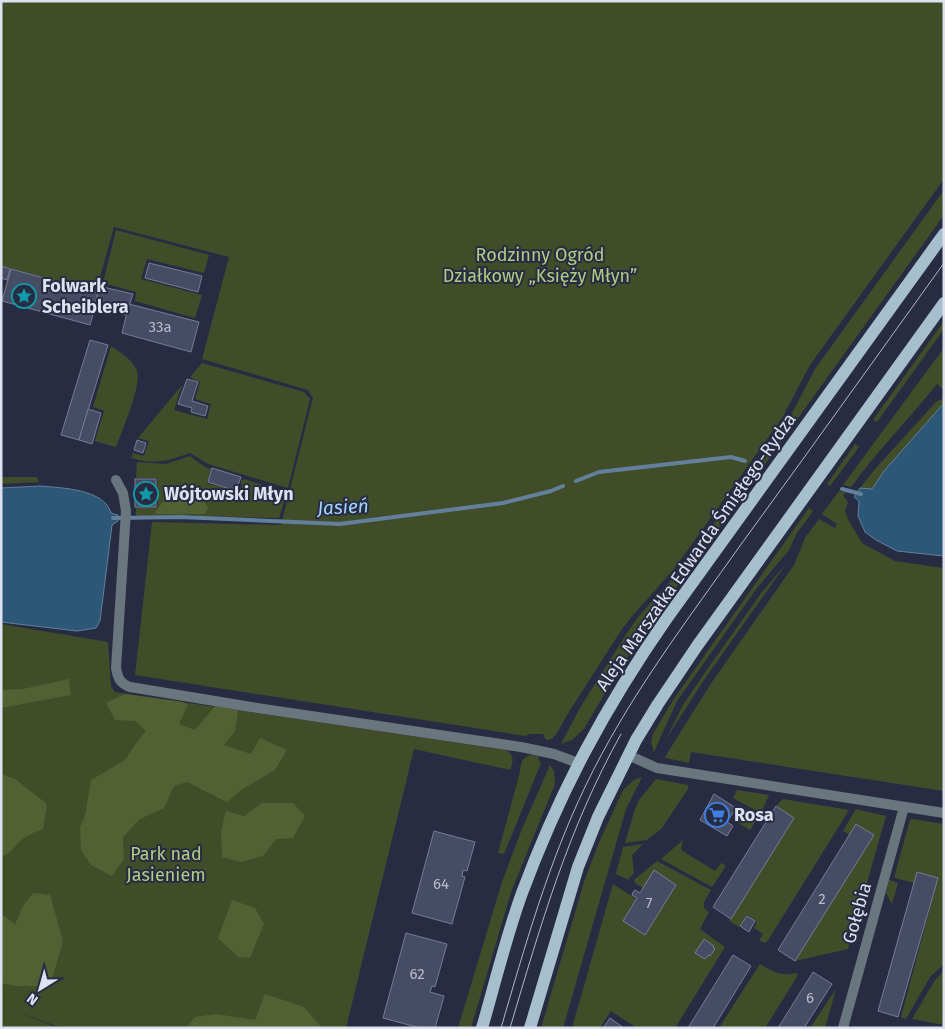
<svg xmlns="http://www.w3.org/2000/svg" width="945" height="1029" font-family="'Fira Sans',sans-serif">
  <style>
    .green { fill: #414d29 }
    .forest { fill: #526133 }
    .water { fill: #2d5777; stroke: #62809b }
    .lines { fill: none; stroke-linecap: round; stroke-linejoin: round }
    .stream { stroke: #62809b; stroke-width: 4 }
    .building { fill: #474c65; stroke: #767c97 }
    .street { stroke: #6a767e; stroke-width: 10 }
    .primary { stroke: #a5bfce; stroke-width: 12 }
    .tram { stroke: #b3b7c8; stroke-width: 1 }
    .labels { text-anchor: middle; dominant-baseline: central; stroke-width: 4; stroke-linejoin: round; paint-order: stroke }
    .number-label { font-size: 15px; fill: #b8bccd }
    .park-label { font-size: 18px; fill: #b2cb82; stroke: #282c43 }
    .poi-label { font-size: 18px; font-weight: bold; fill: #dde1f0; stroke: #282c43; text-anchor: start }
    .street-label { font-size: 18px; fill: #dde1f0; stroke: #282c43 }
    .water-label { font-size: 19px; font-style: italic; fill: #9fd4fe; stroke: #282c43 }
  </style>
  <rect width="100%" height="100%" fill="#282c43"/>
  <g class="green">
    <polygon points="1,1 944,1 944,179 810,365 782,418 674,569 634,614 622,629 567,715 557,733 552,739 546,740 543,734 529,734 526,736 135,675 152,522 281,525 313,398 308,390 202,359 229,257 114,227 96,291 1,266"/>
    <polygon points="944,190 944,215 643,634 615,676 584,729 572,740 561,744 581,706 627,633 638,617 679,572 788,421 815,369"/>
    <polygon points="116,230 209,255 204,273 147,259 141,279 202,295 195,318 135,301 136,292 103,283"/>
    <polygon points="944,321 944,329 877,422 873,420"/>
    <path d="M111,346C121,353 132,359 137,371C142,385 122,431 116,447L95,441L104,411L93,407Z"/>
    <path d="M944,348V390L937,384C909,419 877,451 851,487L843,485Z"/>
    <path d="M202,363L304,392L310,399L288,488L208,464L190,453C167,461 155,465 131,458L133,453L144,456L149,441L138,438L182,385L174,410L207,419L211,404L195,399L200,382L190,377Z"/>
    <polygon points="944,398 944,403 884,471 871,490 860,488 876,468 936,402"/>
    <polygon points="855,444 859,447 830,486 827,484"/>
    <polygon points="190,456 205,467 211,469 207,483 237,492 239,486 242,489 241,481 244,479 287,493 279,518 196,516 196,509 196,515 136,516 136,508 158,507 157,478 136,478 137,462 166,464"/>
    <polygon points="1,477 37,477 39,482 1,484"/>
    <polygon points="839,491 846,493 843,495 848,502 845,511 850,523 862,543 895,561 944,568 944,791 691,752 689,763 666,758 665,757 710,685 794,565 805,538 819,519 835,528 837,524 822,514"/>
    <polygon points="809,508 813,511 797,533 789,550 757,588 677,701 654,752 651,742 653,734 673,700"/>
    <polygon points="786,564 704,680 666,739 683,705 706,671 762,592"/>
    <path d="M1,624L108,642L111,686L115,692L506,750C515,755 513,762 510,770L414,749L346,1028H62L9,1009L59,1028H1Z"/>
    <path d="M530,755L539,756L538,759L541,763L504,854L498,853L520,772C521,763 521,759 530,755Z"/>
    <polygon points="550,765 554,771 555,784 511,892 471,1028 458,1028 502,882 522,829"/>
    <polygon points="642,777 626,809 563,1028 541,1028 584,882 598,845 623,790 634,780"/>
    <polygon points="656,779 688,785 688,789 662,828 647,840 625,843 635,809 639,800"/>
    <polygon points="737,790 769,795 761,813 733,798"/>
    <polygon points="783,799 849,810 767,942 764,943 759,940 763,934 754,928 757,922 747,915 739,927 729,921 794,818 776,806"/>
    <polygon points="745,809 757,813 759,816 750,830 740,824 739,821"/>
    <polygon points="856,809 886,816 848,949 795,961 874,835 850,835 843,831"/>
    <polygon points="913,819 944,824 944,964 930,977 906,1019 901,1017 938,878 918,872 914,883 895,878 895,874 910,820"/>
    <polygon points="683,840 681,850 715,871 721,863 726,866 712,887 661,859"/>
    <polygon points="643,844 632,855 634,873 628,880 616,874 623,847"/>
    <polygon points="657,861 711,890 704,902 704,908 709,912 700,929 725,947 675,1028 637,1028 611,1011 600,1028 572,1028 613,884 636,899 623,921 645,935 676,885 654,871 643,888 636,884 634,880"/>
    <polygon points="889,880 898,883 892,904 886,893"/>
    <path d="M760,964C772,971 781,977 796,973L798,975L765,1028H719Z"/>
    <polygon points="944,971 944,1025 912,1019 935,980"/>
    <polygon points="836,989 825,1028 810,1028"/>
  </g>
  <g class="forest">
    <path d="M180,500C190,503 202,496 208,507L205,514H156L155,512L163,502Z"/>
    <polygon points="69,679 71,695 1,708 1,690 23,689"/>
    <polygon points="125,694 183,702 188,705 179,724 195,730 215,706 238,710 235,731 224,745 251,754 260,738 287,750 275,770 241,790 227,802 187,782 174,786 164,808 140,819 123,837 124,859 112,876 91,865 81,850 80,827 85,816 91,780 125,760 136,743 146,731 136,721 115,720 106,703"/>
    <path d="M1,774L15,779L47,804L43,829C35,832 27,835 20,841C12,848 13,853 1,856Z"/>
    <polygon points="262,803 293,803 305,816 293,838 276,839 263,856 241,862 222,857 221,831 226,811 244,816"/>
    <polygon points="33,893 50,895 63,941 50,986 16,986 1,983 1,914 15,924 23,906"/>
    <polygon points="232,900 255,908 264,924 250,958 238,957 218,938"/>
    <polygon points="265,994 304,1007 322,1028 186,1028 195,1017 216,1014 255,1020"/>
  </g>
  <g class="water">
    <polygon points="944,403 944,556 897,551 876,540 865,532 858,516 859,501 854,497 860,488 872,489 884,471"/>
    <path d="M41,486C62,488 104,489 111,513L118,515V521L112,525L100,621L96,628L77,631L1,622V488Z"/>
  </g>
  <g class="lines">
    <g class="stream">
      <polyline points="576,481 599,472 731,457 745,461"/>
      <polyline points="842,489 861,494"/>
      <polyline points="113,518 181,517 340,524 503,503 551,491 563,486"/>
    </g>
  </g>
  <g class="building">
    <polygon points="149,263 202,276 198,292 145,278"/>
    <polygon points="1,266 10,269 7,280 1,278"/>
    <polygon points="11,269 99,293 90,325 2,301"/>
    <polygon points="99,286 133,294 126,315 122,314 123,308 101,303 99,312 94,311"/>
    <polygon points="129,304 199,322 191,352 122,333"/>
    <polygon points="90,340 108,345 79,440 61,435"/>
    <polygon points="187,379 198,382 192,401 208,406 205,416 191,412 192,408 178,404"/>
    <polygon points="88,409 101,413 92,444 79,440"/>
    <polygon points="137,440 146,443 143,453 134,450"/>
    <polygon points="212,468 241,477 236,491 208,482"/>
    <rect x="135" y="479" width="21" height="28"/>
    <polygon points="714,794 736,808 727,822 733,826 727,836 700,820"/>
    <polygon points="776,806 794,818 731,919 713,907"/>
    <polygon points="856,824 874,835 795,961 778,950"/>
    <polygon points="434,831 475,842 467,871 463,870 462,876 465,877 452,924 412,913"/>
    <polygon points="654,870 676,885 645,935 623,921 637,898 632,895 633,892 635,890 640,893"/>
    <polygon points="917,872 938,878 898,1017 878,1011"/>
    <polygon points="747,916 755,921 749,932 740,926"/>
    <polygon points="406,933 447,944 435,987 432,986 430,992 444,996 435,1028 420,1028 383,1018"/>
    <polygon points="704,939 714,946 713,947 715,949 710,956 708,955 705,959 695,953"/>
    <polygon points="733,955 751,966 713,1028 688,1028"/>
    <polygon points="813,972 832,984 804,1028 778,1028"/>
    <polygon points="610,1018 624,1028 603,1028"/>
  </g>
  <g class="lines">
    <g class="street">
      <path d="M116,480L123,493L126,511L116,668C118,679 120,683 130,687L251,707L521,747L554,754L578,763"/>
      <polyline points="628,755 657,768 944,813"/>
      <polyline points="843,1028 904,807"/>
    </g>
    <g class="primary">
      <path d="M482,1028C495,983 506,937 522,893C560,791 605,707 667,618L944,234"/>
      <polyline points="530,1028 578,867 598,817 636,740 658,704 697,646 944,303"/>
    </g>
    <g class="tram">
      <path d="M501,1028C525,946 548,864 585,787C627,699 686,622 742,543C810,450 877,356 944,263"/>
      <path d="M510,1028C541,924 568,829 621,734"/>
    </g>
  </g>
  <defs>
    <symbol id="sight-ring" viewBox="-11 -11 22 22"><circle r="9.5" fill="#282c43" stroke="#0f9aa8" stroke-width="1.5"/><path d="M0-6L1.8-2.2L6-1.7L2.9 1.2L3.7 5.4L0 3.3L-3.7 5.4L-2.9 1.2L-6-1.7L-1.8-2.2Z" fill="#0f9aa8"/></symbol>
    <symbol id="supermarket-ring" viewBox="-11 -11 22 22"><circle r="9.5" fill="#282c43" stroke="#3f7fe0" stroke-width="1.5"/><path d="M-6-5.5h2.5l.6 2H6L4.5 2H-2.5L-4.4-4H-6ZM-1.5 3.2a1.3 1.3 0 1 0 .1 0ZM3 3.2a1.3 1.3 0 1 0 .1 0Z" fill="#3f7fe0"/></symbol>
  </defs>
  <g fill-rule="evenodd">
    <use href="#sight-ring" x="10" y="282" width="28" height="28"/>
    <use href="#sight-ring" x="132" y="480" width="28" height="28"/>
    <use href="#supermarket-ring" x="703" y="801" width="28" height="28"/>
  </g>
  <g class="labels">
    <g class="number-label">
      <text x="160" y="327">33a</text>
      <text x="441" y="884">64</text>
      <text x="822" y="899">2</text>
      <text x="649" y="903">7</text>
      <text x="417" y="974">62</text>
      <text x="810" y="998">6</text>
    </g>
    <g class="park-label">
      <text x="540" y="255">Rodzinny Ogród<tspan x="540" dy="21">Działkowy „Księży Młyn”</tspan></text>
      <text x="166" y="854">Park nad<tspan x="166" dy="21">Jasieniem</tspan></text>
    </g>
    <g class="poi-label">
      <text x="42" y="286">Folwark<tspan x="42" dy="21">Scheiblera</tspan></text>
      <text x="164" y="494">Wójtowski Młyn</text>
      <text x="734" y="815">Rosa</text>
    </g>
    <g class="street-label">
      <text transform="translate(696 552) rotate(-55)">Aleja Marszałka Edwarda Śmigłego-Rydza</text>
      <text transform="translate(857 913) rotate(-74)">Gołębia</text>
    </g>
    <g class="water-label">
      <text transform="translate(343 507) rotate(-3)">Jasień</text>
    </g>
  </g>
  <rect width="945" height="1029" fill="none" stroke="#dde1f0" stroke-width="5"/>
  <g transform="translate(40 989) rotate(217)" stroke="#282c43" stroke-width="4" paint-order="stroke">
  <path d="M0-4L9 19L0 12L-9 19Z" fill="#dde1f0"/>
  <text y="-8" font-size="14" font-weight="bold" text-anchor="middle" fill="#dde1f0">N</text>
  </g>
</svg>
